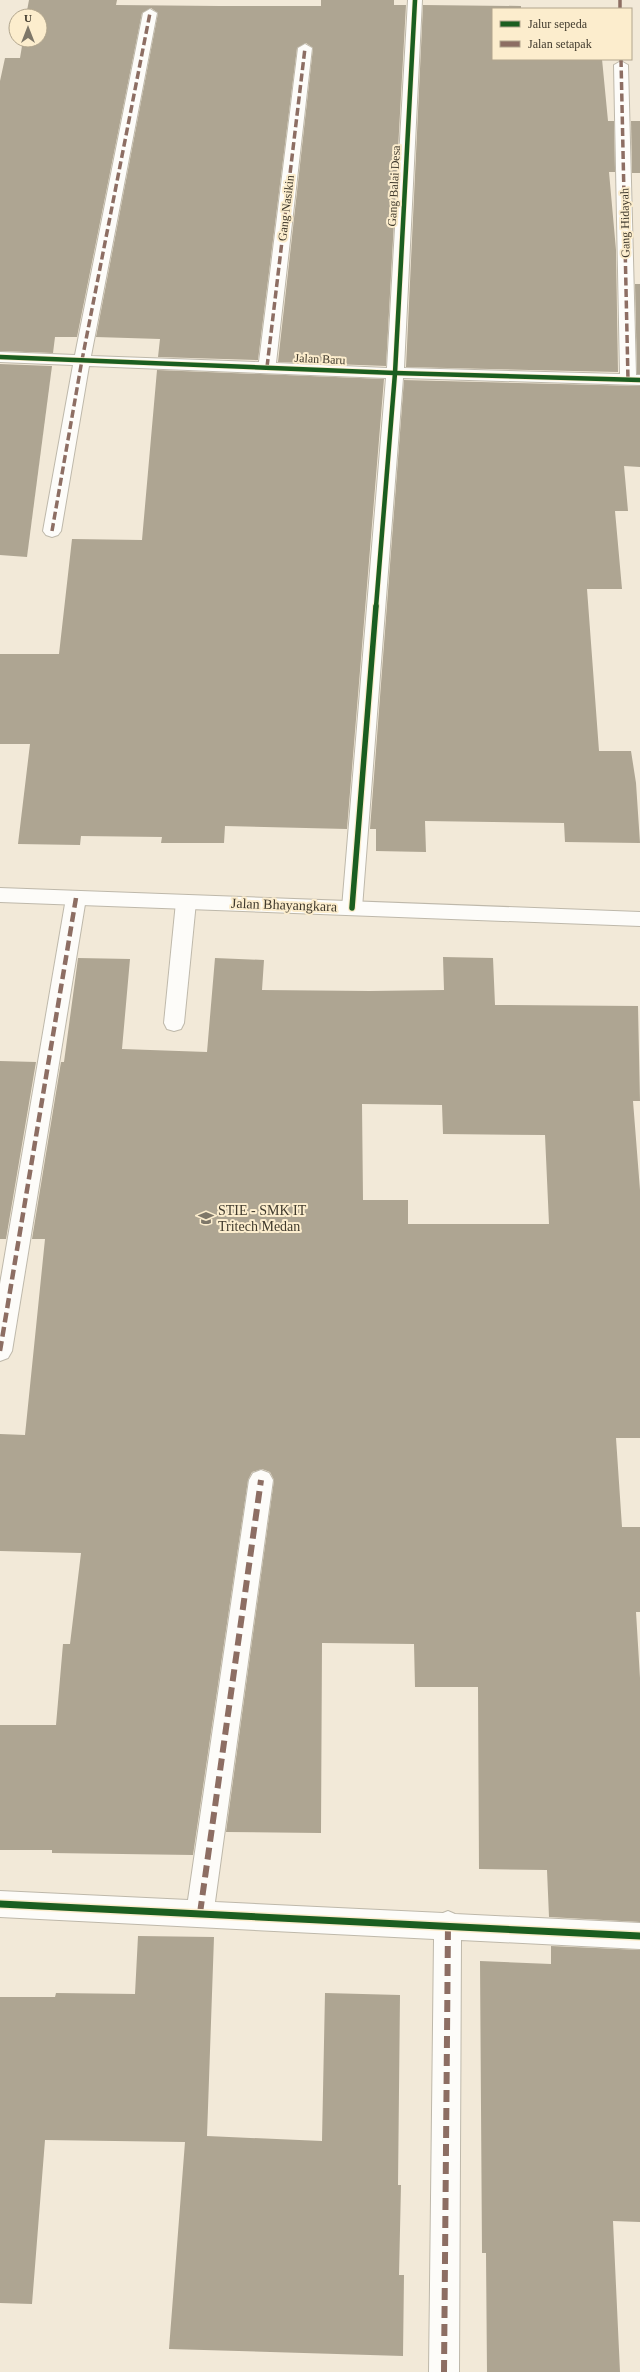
<svg xmlns="http://www.w3.org/2000/svg" width="640" height="2372" font-family="Georgia,serif">
  <style>
    .building { fill: #aea592; fill-rule: evenodd }
    .lines { fill: none; stroke-linecap: round; stroke-linejoin: round }
    .lane-casing { stroke: #beb8aa; stroke-width: 2 }
    .street-casing { stroke: #beb8aa; stroke-width: 2 }
    .secondary-casing { stroke: #beb8aa; stroke-width: 2 }
    .lane { fill: #fdfcf9; fill-rule: evenodd }
    .street { fill: #fdfcf9; fill-rule: evenodd }
    .secondary { fill: #fdfcf9; fill-rule: evenodd }
    .quiet-far2 { stroke: #8d6e63; stroke-width: 3.5; stroke-dasharray: 8 3.5; stroke-linecap: butt }
    .quiet-far1 { stroke: #8d6e63; stroke-width: 4.5; stroke-dasharray: 10 4.5; stroke-linecap: butt }
    .quiet { stroke: #8d6e63; stroke-width: 6; stroke-dasharray: 12 6; stroke-linecap: butt }
    .cycleway-far2-casing { stroke: #fcedcd; stroke-width: 6 }
    .cycleway-far1-casing { stroke: #fcedcd; stroke-width: 8 }
    .cycleway-casing { stroke: #fcedcd; stroke-width: 10 }
    .cycleway-far2 { stroke: #1b5e20; stroke-width: 4.5 }
    .cycleway-far1 { stroke: #1b5e20; stroke-width: 5.5 }
    .cycleway { stroke: #1b5e20; stroke-width: 7 }
    .labels { text-anchor: middle; dominant-baseline: central; stroke-width: 4; stroke-linejoin: round; paint-order: stroke }
    .far-street-label { font-size: 12px; fill: #403a2d; stroke: #fcedcd }
    .street-label { font-size: 14px; fill: #403a2d; stroke: #fcedcd }
    .poi-label { font-size: 14px; fill: #403a2d; stroke: #fcedcd; text-anchor: start }
  </style>
  <rect width="100%" height="100%" fill="#f2e9d8"/>
  <g class="building">
    <polygon points="29,0 117,0 116,5 219,6 321,6 321,0 394,0 394,5 406,5 386,366 278,362 313,48 306,43 297,48 258,360 158,357 160,339 96,337 158,13 151,8 142,13 77,337 55,337 53,353 0,351 0,81 5,58 20,58 23,40 40,40 40,16 26,16"/>
    <polygon points="423,5 521,6 521,9 493,9 493,59 602,59 608,121 614,121 615,172 609,172 616,250 618,372 406,367"/>
    <polygon points="631,121 640,121 640,173 632,173"/>
    <polygon points="635,284 640,284 640,374 637,374"/>
    <polygon points="0,364 52,366 27,557 0,555"/>
    <polygon points="157,370 384,379 347,829 225,826 224,843 161,843 162,837 81,836 80,845 18,844 30,744 0,744 0,654 59,654 72,539 142,540"/>
    <polygon points="404,380 640,386 640,467 624,466 628,511 615,511 622,589 587,589 599,751 631,751 636,783 640,843 565,842 564,823 425,821 426,852 376,851 376,829 370,829"/>
    <path d="M443,957L493,958L495,1005L638,1006L640,1101H633L640,1190V1438H616L622,1527H640V1612H636L640,1678V1922L549,1917L547,1870L479,1869L478,1687H415L414,1644L322,1643L321,1833L226,1832L274,1480L270,1472L262,1469L252,1472L248,1480L193,1855L52,1853V1850H0V1725H56L63,1644H70L81,1553L0,1551V1434L25,1435L45,1239H32L61,1062H64L78,958L130,959L122,1049L207,1052L215,958L264,960L262,990L370,991L444,990ZM362,1104L442,1105L443,1134L545,1135L549,1224H408V1200H363Z"/>
    <polygon points="0,1061 36,1062 6,1239 0,1239"/>
    <polygon points="138,1936 214,1937 207,2136 322,2141 325,1993 400,1995 398,2185 401,2185 399,2275 404,2275 403,2356 169,2349 185,2142 45,2140 32,2304 0,2303 0,1997 55,1997 56,1993 135,1994"/>
    <polygon points="551,1946 640,1950 640,2222 613,2221 620,2372 487,2372 486,2253 482,2253 480,1961 551,1964"/>
  </g>
  <g class="lines">
    <defs>
      <polygon id="lane" points="186,895 193,897 196,902 184,1023 181,1029 174,1031 167,1029 164,1023 176,902 179,897"/>
      <g id="street">
        <polygon points="408,0 422,0 404,368 620,374 614,65 621,61 628,65 636,375 640,375 640,385 403,378 362,908 359,913 352,915 345,913 342,908 386,378 89,366 61,531 58,535 52,537 46,535 43,531 73,365 0,362 0,352 75,355 143,13 150,9 157,13 91,356 259,362 298,48 305,44 312,48 276,363 387,368"/>
        <polygon points="76,891 83,893 86,898 12,1351 8,1358 0,1361 0,1284 66,898 69,893"/>
        <polygon points="261,1470 269,1473 273,1480 215,1902 443,1913 448,1911 455,1914 640,1923 640,1949 461,1940 459,2372 429,2372 434,1939 0,1917 0,1891 188,1900 249,1480 253,1473"/>
      </g>
      <polygon id="secondary" points="0,888 640,912 640,926 0,902"/>
    </defs>
    <use href="#lane" class="lane-casing"/>
    <use href="#street" class="street-casing"/>
    <use href="#secondary" class="secondary-casing"/>
    <use href="#lane" class="lane"/>
    <use href="#street" class="street"/>
    <use href="#secondary" class="secondary"/>
    <g class="quiet-far2">
      <polyline points="620,0 620,9"/>
      <polyline points="621,59 628,380"/>
      <polyline points="267,367 305,48"/>
      <polyline points="52,531 82,360 150,13"/>
    </g>
    <polyline class="quiet-far1" points="0,1351 76,898"/>
    <g class="quiet">
      <polyline points="200,1913 261,1480"/>
      <polyline points="444,2372 448,1924"/>
    </g>
    <defs>
      <g id="cycleway-far2">
        <polyline points="0,357 395,373 640,380"/>
        <polyline points="376,607 395,373 415,0"/>
      </g>
      <polyline id="cycleway-far1" points="352,908 376,606"/>
      <polyline id="cycleway" points="0,1904 640,1936"/>
    </defs>
    <use href="#cycleway-far2" class="cycleway-far2-casing"/>
    <use href="#cycleway-far1" class="cycleway-far1-casing"/>
    <use href="#cycleway" class="cycleway-casing"/>
    <use href="#cycleway-far2" class="cycleway-far2"/>
    <use href="#cycleway-far1" class="cycleway-far1"/>
    <use href="#cycleway" class="cycleway"/>
  </g>
  <defs>
    <symbol id="university-bare" viewBox="-9 -9 18 18"><path d="M0-5L7-2L0 1L-7-2ZM-4 1L0 2.5L4 1V4Q0 6-4 4Z" fill="#7e7769" stroke="#fcedcd" stroke-width="2.5" paint-order="stroke"/></symbol>
  </defs>
  <g fill-rule="evenodd">
    <use href="#university-bare" x="195" y="1207" width="22" height="22"/>
  </g>
  <g class="labels">
    <g class="far-street-label">
      <text transform="translate(394 186) rotate(-87)">Gang Balai Desa</text>
      <text transform="translate(286 208) rotate(-83)">Gang Nasikin</text>
      <text transform="translate(625 223) rotate(-91)">Gang Hidayah</text>
      <text transform="translate(320 359) rotate(3)">Jalan Baru</text>
    </g>
    <g class="street-label">
      <text transform="translate(284 905) rotate(2)">Jalan Bhayangkara</text>
    </g>
    <g class="poi-label">
      <text x="218" y="1210">STIE - SMK IT<tspan x="218" dy="16">Tritech Medan</tspan></text>
    </g>
  </g>
  <rect x="492" y="8" width="140" height="52" fill="#fcedcd" stroke="#b1a58d"/>
  <rect x="500" y="21" width="20" height="6" fill="#1b5e20" stroke="#b1a58d"/>
  <text x="528" y="28" font-size="12" fill="#403a2d">Jalur sepeda</text>
  <rect x="500" y="41" width="20" height="6" fill="#8d6e63" stroke="#b1a58d"/>
  <text x="528" y="48" font-size="12" fill="#403a2d">Jalan setapak</text>
  <g transform="translate(28 28)"><circle r="19" fill="#fcedcd" stroke="#b1a58d"/>
  <path d="M0-3L7 15L0 10L-7 15Z" fill="#7e7769"/>
  <text y="-6" font-size="11" font-weight="bold" text-anchor="middle" fill="#403a2d">U</text>
  </g>
</svg>
